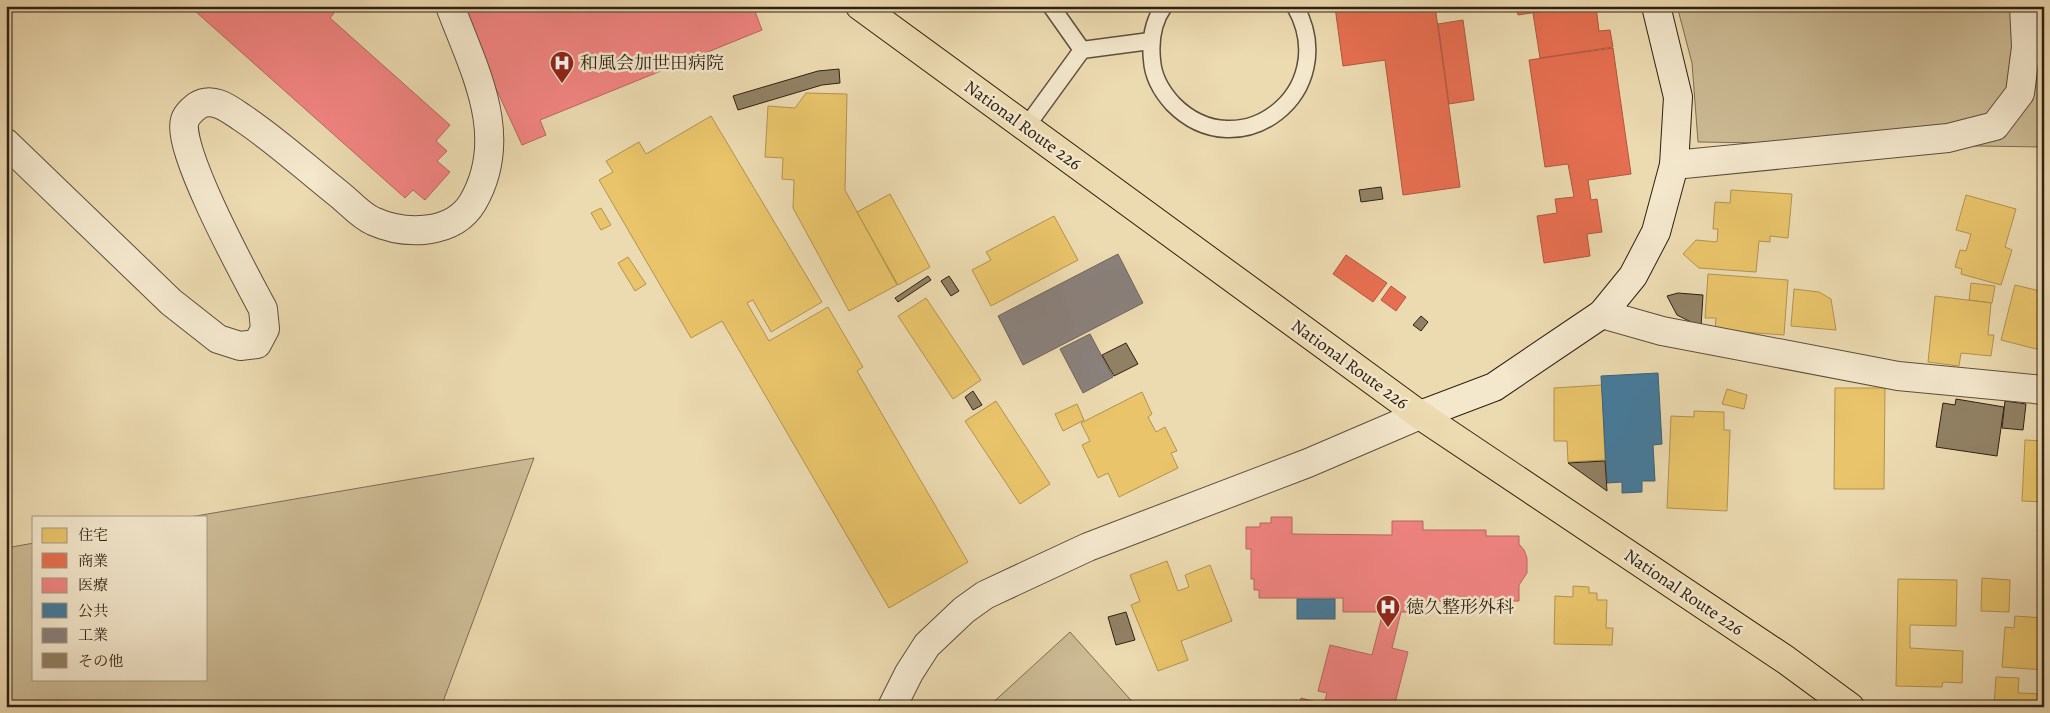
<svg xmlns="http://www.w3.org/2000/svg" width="2050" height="713" font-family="Alegreya,'Noto Serif JP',serif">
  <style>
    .green { fill: #ccbb95; stroke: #7e6e54 }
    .homes { fill: #e9c46a; stroke: #b19350 }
    .shops { fill: #e76f51; stroke: #b0583e }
    .health { fill: #f28482; stroke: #b86660 }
    .public { fill: #457b9d; stroke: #3e6073 }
    .industry { fill: #8a817c; stroke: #6f645c }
    .building { fill: #918164; stroke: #2f2112 }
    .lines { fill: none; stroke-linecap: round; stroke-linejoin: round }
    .lane-casing { stroke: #5e4f3a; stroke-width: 19 }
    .street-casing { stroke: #5e4f3a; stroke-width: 30 }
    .secondary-casing { stroke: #2f2112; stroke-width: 30 }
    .highway-casing { stroke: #2f2112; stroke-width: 30 }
    .lane { stroke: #f3e7cc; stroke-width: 16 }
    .street { stroke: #f3e7cc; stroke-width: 28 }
    .secondary { stroke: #f3e7cc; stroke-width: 28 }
    .highway { stroke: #ecdab0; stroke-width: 28 }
    .labels { text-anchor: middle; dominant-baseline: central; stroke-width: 5; stroke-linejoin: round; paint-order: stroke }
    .poi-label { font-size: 18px; fill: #2f2112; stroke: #f3e7cc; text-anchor: start }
    .street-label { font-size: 18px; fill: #2f2112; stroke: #f3e7cc }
  </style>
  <rect width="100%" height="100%" fill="#ecdab0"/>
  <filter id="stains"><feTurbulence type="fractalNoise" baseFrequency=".004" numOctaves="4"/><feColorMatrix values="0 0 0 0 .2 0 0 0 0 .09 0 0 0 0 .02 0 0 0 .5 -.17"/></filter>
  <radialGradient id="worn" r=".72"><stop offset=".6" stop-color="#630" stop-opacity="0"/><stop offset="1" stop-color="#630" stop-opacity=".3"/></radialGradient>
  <g class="green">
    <polygon points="1677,6 2044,6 2044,147 1698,142 1692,63"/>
    <polygon points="534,458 441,707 6,707 6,548 34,543 34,679 206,679 206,517 190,517"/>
    <polygon points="1070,632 1137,707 988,707"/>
  </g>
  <g class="homes">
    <polygon points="806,93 847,94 845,190 897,285 849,311 793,208 794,180 782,179 783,158 765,157 768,106 795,108"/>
    <polygon points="711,116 822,302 771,332 753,300 747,303 769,341 828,307 863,367 857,371 968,562 889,608 722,321 691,338 599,180 613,172 606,161 639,142 646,154"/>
    <polygon points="1731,190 1792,194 1788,238 1770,236 1770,242 1759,241 1756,272 1699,268 1683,254 1696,240 1717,242 1718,229 1713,229 1715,202 1730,203"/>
    <polygon points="890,194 930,267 898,285 857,212"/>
    <polygon points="1966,195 2016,209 2005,247 2012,250 2001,285 1961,274 1962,269 1955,267 1960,250 1966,251 1971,234 1956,230"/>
    <polygon points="601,208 611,225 601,230 591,213"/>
    <polygon points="1054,216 1078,260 991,306 972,270 991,260 986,252"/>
    <polygon points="628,257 646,284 635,291 618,263"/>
    <polygon points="1708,274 1788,280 1784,335 1715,330 1716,318 1705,318"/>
    <polygon points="1971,283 1995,286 1992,303 1969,300"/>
    <polygon points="2015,285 2044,292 2044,351 2001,340"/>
    <polygon points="1794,289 1819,292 1831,299 1836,330 1791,326"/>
    <polygon points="1935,296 1991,303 1988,335 1994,335 1991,356 1961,353 1959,366 1928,362"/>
    <polygon points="926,298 981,380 953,399 898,316"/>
    <polygon points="1602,385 1605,460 1568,462 1567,441 1554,441 1554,388"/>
    <polygon points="1835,388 1885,388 1884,489 1834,489"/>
    <polygon points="1727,389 1747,395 1744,409 1722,404"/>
    <polygon points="1142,392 1152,414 1148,417 1156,432 1165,427 1177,451 1171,453 1178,468 1119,497 1108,473 1098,478 1082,445 1090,441 1081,423"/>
    <polygon points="996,401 1050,484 1020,504 965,421"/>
    <polygon points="1077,404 1084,420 1063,431 1055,414"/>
    <polygon points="1694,411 1724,412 1724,430 1730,430 1727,511 1667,508 1671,416 1694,417"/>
    <polygon points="2025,440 2044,441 2044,502 2022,501"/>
    <polygon points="1167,561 1178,591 1189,587 1185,575 1210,565 1232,621 1181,641 1188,660 1158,671 1131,605 1140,601 1130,575"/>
    <polygon points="1982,578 2010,580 2009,612 1981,611"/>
    <polygon points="1898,579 1957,580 1956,626 1910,625 1910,648 1963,651 1962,683 1943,682 1942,687 1896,686"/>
    <polygon points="1573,586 1589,587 1589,593 1597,593 1597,600 1607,600 1606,628 1613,628 1612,645 1554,644 1555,596 1573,597"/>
    <polygon points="2015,616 2044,618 2044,670 2002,667 2005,627 2014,628"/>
    <polygon points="1996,677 2019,678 2018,693 2044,694 2044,707 1994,707"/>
  </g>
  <g class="shops">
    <polygon points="1435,6 1460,187 1403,195 1385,60 1343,66 1335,7"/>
    <polygon points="1516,6 1577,6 1518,15"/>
    <polygon points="1578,6 1596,6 1599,31 1610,30 1613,47 1540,58 1533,13"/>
    <polygon points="1463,20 1474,100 1449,104 1438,24"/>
    <polygon points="1613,48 1631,174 1588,180 1591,200 1597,199 1602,232 1587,234 1590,256 1544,263 1537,216 1557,213 1555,199 1574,197 1568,164 1545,167 1529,60"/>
    <polygon points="1346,255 1387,283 1373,302 1333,274"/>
    <polygon points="1391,286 1406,297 1396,311 1381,300"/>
  </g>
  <g class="health">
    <polygon points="198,6 329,6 328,8 334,13 330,18 450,125 436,141 447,151 437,161 450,172 425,200 413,190 405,198 195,11"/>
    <polygon points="458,6 753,6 762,30 540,120 546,135 522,145"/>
    <polygon points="1271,517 1292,517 1292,534 1392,535 1392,521 1423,521 1423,530 1486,530 1486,536 1519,536 1519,544 1524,550 1527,558 1527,573 1519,585 1519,601 1413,601 1414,612 1401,612 1392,648 1408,652 1394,707 1298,707 1301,698 1324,704 1327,693 1318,691 1330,645 1372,655 1383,612 1343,612 1343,598 1259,598 1259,590 1254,590 1254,579 1251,579 1251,549 1246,549 1246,527 1260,527 1260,523 1271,523"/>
  </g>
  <g class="public">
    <polygon points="1658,373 1662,444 1653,445 1655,481 1642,481 1642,492 1622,493 1622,482 1607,483 1601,376"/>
    <rect x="1297" y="599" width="38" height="20"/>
  </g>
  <g class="industry">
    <polygon points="1118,254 1143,303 1023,365 998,316"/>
    <polygon points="1090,334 1113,377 1083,393 1060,349"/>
  </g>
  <g class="building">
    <polygon points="839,69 840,83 822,85 738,110 733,96 818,71"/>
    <polygon points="1381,187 1383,199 1361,202 1359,190"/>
    <polygon points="928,276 931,280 898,302 895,298"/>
    <polygon points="949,276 959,291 951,296 941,281"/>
    <polygon points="1678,293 1703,295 1701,327 1677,315 1667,296"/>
    <polygon points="1421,316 1428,322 1421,331 1413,325"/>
    <polygon points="1126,343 1138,364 1114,376 1102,355"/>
    <polygon points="973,391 982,405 973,410 965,397"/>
    <polygon points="1956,399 2004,407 1997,456 1936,447 1943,403 1955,405"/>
    <polygon points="2005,401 2026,404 2023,430 2002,428"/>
    <polygon points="1605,461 1607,491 1568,463"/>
    <polygon points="1126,612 1135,640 1116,645 1108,617"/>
  </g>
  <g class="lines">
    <defs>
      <g id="lane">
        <path d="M1164,6C1152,23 1150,41 1152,60C1153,77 1162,92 1173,104C1239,171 1343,92 1295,6"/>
        <polyline points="1082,50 1150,41"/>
        <polyline points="1026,127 1082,50 1051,6"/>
      </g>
      <g id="street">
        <path d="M6,143L171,302L218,339L240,346L257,344L265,329L263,309C247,279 175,148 185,120C187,114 192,110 197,106C212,96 228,108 241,117C276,140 307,169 340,195C350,203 361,216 373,221C404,235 453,236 473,202C511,136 474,70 450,6"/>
        <polyline points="1674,165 1948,138 1995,126 2020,93 2026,47 2024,6"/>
        <polyline points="1602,314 1662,331 1898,376 2044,390"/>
        <polyline points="892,707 909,673 927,645 964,610 985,595 1088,547 1308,463 1420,415"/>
      </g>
      <polyline id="secondary" points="1420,415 1494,387 1602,314 1633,276 1656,232 1674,165 1678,97 1656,6"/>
      <polyline id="highway" points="860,6 1420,415 1786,660 1850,707"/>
    </defs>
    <use href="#lane" class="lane-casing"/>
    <use href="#street" class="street-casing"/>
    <use href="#secondary" class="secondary-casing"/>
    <use href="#highway" class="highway-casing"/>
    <use href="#lane" class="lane"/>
    <use href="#street" class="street"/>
    <use href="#secondary" class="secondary"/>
    <use href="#highway" class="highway"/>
  </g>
  <defs>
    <symbol id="hospital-pin" viewBox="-11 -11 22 30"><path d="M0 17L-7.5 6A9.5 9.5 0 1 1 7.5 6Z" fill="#8f2418" stroke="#f3e7cc"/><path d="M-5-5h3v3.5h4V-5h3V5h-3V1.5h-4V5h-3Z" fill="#fff"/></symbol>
  </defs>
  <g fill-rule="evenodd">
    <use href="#hospital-pin" x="548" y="49" width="28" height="38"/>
    <use href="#hospital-pin" x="1374" y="593" width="28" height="38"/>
  </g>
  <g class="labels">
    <g class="poi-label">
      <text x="580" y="63">和風会加世田病院</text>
      <text x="1406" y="607">徳久整形外科</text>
    </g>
    <g class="street-label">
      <text transform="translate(1023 125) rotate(36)">National Route 226</text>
      <text transform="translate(1350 364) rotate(36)">National Route 226</text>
      <text transform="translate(1684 592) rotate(34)">National Route 226</text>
    </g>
  </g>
  <rect width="2050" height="713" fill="none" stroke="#ecdab0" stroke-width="25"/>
  <rect x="8" y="8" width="2035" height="698" fill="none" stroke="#2f2112" stroke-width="2.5"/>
  <rect x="12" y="12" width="2025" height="688" fill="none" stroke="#2f2112"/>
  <rect x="32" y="516" width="175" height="165" fill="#f3e7cc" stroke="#a59882"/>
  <rect x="42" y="528" width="25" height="15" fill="#e9c46a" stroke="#a59882"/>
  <text x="78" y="540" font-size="15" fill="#2f2112">住宅</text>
  <rect x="42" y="553" width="25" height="15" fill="#e76f51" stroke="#a59882"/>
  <text x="78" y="566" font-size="15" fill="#2f2112">商業</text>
  <rect x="42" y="578" width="25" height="15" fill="#f28482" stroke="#a59882"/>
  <text x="78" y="590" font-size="15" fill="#2f2112">医療</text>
  <rect x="42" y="603" width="25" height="15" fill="#457b9d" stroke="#a59882"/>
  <text x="78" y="616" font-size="15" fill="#2f2112">公共</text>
  <rect x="42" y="628" width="25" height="15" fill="#8a817c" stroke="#a59882"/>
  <text x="78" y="640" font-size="15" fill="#2f2112">工業</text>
  <rect x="42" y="653" width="25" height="15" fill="#918164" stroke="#a59882"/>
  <text x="78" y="666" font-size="15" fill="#2f2112">その他</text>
  <rect width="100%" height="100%" filter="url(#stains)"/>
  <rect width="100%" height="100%" fill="url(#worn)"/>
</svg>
